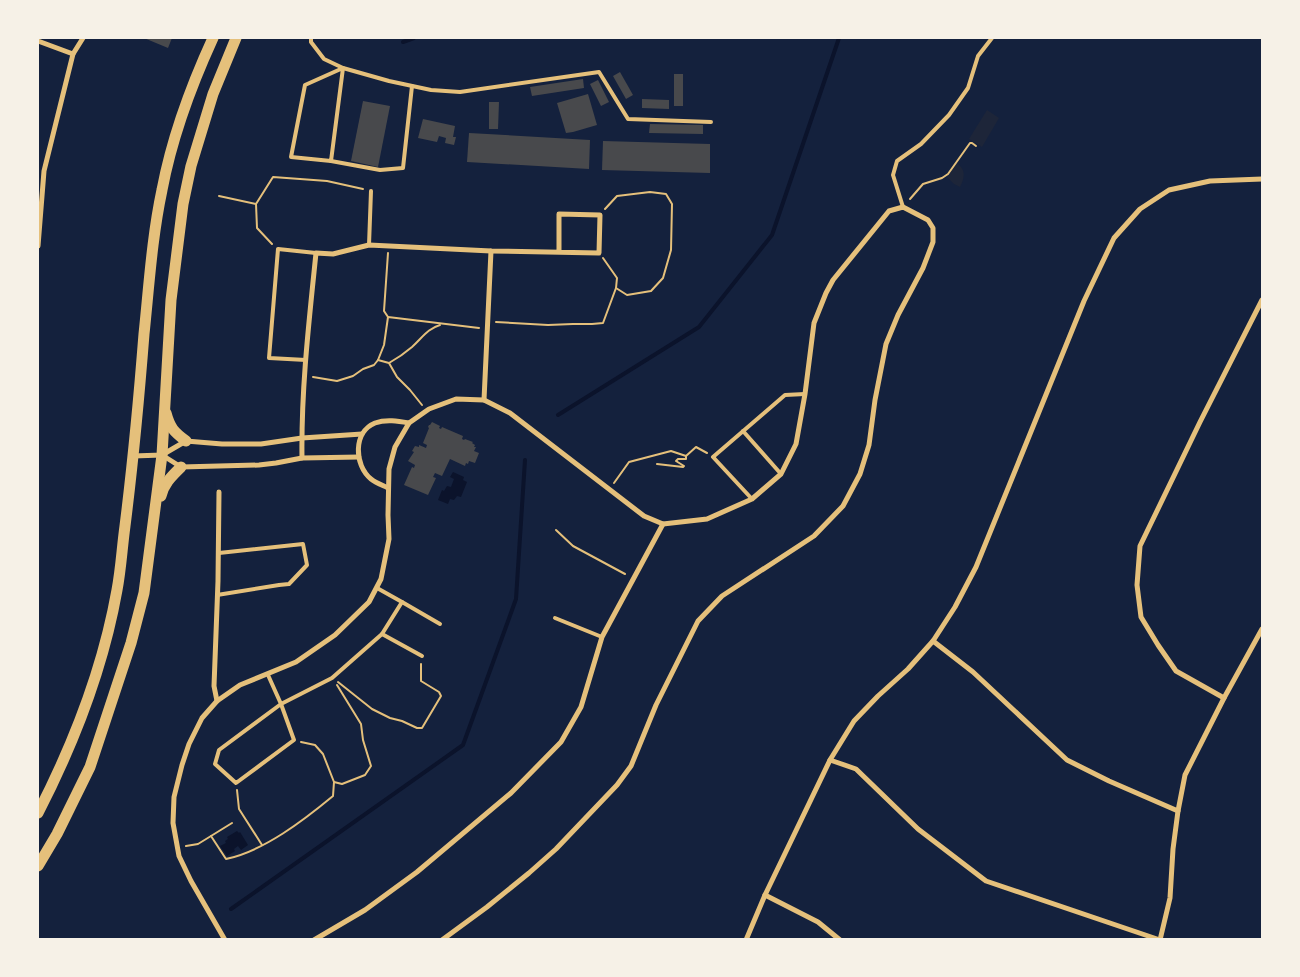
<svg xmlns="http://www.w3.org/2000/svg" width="1300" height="977" font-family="Rubik,sans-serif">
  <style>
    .green { fill: #1d2539 }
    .water { fill: #0b132b }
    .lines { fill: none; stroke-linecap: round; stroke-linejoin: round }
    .stream { stroke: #0b132b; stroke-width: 4 }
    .building { fill: #48494c }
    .path { stroke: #e5c07b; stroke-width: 2 }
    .service { stroke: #e5c07b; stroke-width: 4 }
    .minor { stroke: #e5c07b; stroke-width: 5 }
    .trunk { stroke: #e5c07b; stroke-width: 11 }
  </style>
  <rect width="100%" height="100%" fill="#14213d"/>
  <g class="green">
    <polygon points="987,110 999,118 982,147 969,139"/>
    <path d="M957,163C966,170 965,177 960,187L954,184L947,177Z"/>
  </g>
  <g class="water">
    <polygon points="453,472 464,477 463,480 467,482 461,497 457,496 454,500 450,499 448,504 438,500 442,490 444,491 447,486 451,487 454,479 450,477"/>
    <polygon points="237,831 239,833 240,832 248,845 241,850 238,846 234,849 235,851 227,856 220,846 226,843 225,841 228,839 227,837"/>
  </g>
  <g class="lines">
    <g class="stream">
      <polyline points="403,42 414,38"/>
      <polyline points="558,415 699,327 772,235 839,38"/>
      <polyline points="231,909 463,745 516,599 525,460"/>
    </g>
  </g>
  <g class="building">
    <polygon points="144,38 172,38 168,48"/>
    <polygon points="620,72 633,95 626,99 613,76"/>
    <rect x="674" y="74" width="9" height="32"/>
    <polygon points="583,79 584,88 532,96 530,87"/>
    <polygon points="598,80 609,102 601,106 590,84"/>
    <polygon points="588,94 597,125 573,132 566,133 557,103"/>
    <polygon points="642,99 669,100 669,109 642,108"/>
    <polygon points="363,101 390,106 378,167 351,161"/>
    <polygon points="489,102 499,102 498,129 489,129"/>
    <polygon points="423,119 455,126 453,137 456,137 454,145 445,143 446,138 439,136 437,142 418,138"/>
    <polygon points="650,124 703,125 703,134 649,133"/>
    <polygon points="469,133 590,140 589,169 467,162"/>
    <polygon points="603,141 710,144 710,173 602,170"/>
    <polygon points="432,422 440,426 439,428 441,429 442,427 463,436 462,439 464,440 465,439 473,442 472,443 475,445 474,447 476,447 474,451 479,453 475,463 469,461 468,464 466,463 465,466 450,459 442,476 435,473 433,477 436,478 428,495 404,485 412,467 414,468 415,465 408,461 414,452 412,451 415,446 419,447 419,445 426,448 427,445 423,443 429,428 428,427 429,425 430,425"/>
  </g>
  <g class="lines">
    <g class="path">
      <polyline points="219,196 256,204 257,228 272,244"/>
      <polyline points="910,199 923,184 942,178 948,174 970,143 972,143 976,146"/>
      <polyline points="256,204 273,177 327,181 363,189"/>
      <polyline points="603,258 617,278 616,288 627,295 651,291 663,278 671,250 672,204 666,194 650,192 617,196 605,209"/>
      <polyline points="388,317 384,311 388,253"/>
      <polyline points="496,322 548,325 573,324 592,324 603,323 616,288"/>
      <polyline points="378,360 389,363 397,377 410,390 422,405"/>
      <path d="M389,363C398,358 405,353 412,347C423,337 427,329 440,325"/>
      <polyline points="313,377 337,381 353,376 363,369 374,365 378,360 384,345 388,317 479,328"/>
      <polyline points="657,464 683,467 684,466 676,461 678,459 686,459 686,456"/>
      <polyline points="614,483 629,462 671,451 686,456 696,447 707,453"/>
      <polyline points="556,530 573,546 625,574"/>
      <polyline points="338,682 372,709 390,718 402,721 417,728 422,728 441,696 439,692 421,681 421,664"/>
      <polyline points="334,782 342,784 365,775 371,766 363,740 361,724 337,685"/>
      <polyline points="237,790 239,809 262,845"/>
      <path d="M232,823L211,836L226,859C264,851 304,820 333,796L334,782L323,754L315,745L301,742"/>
      <polyline points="186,846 198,844 211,836"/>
    </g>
    <g class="service">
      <polyline points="311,38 311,42 324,59 343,68 389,81 431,90 460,92 599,72 628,119 711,122"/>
      <polygon points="343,68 331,161 291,157 305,85"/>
      <polyline points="331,161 380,170 403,168 412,86"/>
      <polyline points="903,207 893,175 897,161 921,144 949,115 968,88 978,56 992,38"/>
      <polyline points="369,245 371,191"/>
      <polyline points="306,360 269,358 278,249 316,253"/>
      <polyline points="743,431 781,474"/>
      <polyline points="752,499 713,457 785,395 805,394"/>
      <polyline points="217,595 279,585 289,584 307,565 303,544 219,553"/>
      <polyline points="402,602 440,624"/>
      <polyline points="555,618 602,637"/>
      <polyline points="382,634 422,656"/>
      <polyline points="268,675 281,704 294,740 236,783 215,764 219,750 281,704 332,678 382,634 402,602 377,588"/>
    </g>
    <g class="minor">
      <polyline points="38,41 73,54"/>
      <polyline points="38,246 44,171 73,54 83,38"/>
      <polyline points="484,400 491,251"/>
      <polyline points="162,455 181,467 259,465 276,463 302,458 359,457"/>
      <polyline points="133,456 162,455 186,441 222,444 261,444 302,438 362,434"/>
      <path d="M302,458C301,390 309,321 316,253L333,254L369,245L491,251L599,253L600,215L559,214V252"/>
      <path d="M388,488C382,485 376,483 371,479C354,465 353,432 375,423C386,419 398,421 409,423"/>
      <polyline points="933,641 973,672 1067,760 1109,781 1178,811"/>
      <polyline points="1224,698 1176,671 1158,645 1141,617 1137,585 1140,546 1200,422 1262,300"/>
      <polyline points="217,701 214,686 218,581 219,492"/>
      <polyline points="830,760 856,769 918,829 986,881 1160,940"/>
      <polyline points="765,895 818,922 840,940"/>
      <polyline points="225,940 191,881 179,856 173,823 174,797 182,765 189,744 202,718 217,701 240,685 296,662 335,635 369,602 381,579 389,539 388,515 389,469 395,447 409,423 429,409 456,399 484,400 510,413 644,516 663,524 707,519 752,499 781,474 796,444 805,394 814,323 826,293 833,280 889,211 903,207 928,220 933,228 933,242 923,268 898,315 886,344 875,400 869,445 860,474 843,506 814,536 722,596 698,621 656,705 631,766 617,785 556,849 529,873 487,907 442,940"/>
      <polyline points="314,940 365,910 417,872 511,793 561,742 581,707 602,637 663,524"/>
      <polyline points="746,940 765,895 830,760 854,721 878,696 908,669 933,641 955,607 976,567 1084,301 1114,238 1140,209 1169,190 1210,181 1262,179"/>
      <polyline points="1160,940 1170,898 1173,849 1178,811 1185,775 1224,698 1262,629"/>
    </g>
    <g class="trunk">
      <path d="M166,413C170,428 174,432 186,441"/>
      <path d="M161,496C164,483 172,476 181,467"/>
      <path d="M38,813C74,743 103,669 117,590C121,569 122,548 125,526C133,462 139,398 144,334C149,286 152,237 162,190C172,137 191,86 213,38"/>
      <polyline points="38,866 57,834 90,767 131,643 144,593 162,455 171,300 183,204 191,166 213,94 236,38"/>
    </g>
  </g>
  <rect width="1300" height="977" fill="none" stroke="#f6f1e7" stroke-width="78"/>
</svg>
